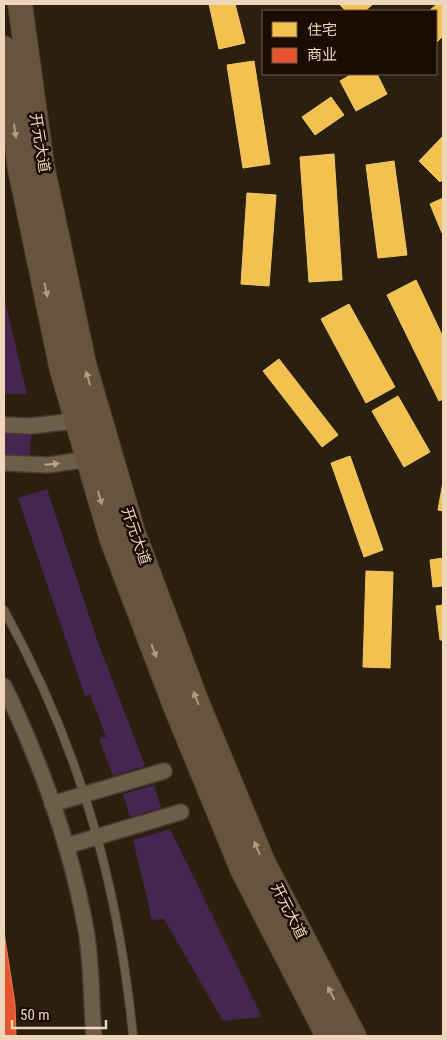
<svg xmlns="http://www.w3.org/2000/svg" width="447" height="1040" font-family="'Roboto Condensed','Noto Sans SC',sans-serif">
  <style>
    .green { fill: #432751 }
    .homes { fill: #f2c14e; stroke: #f1c76e }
    .shops { fill: #e4572e; stroke: #e77d58 }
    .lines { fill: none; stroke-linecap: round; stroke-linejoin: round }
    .lane-casing { stroke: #473c2e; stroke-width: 10 }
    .street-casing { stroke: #473c2e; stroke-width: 18 }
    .primary-casing { stroke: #473c2e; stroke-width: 26 }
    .lane { stroke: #6c5e4a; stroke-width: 8 }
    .street { stroke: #6c5e4a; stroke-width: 15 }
    .primary { stroke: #65553e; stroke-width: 24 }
    .oneway { fill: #b09c82 }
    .oneway2 { fill: #baa68d }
    .labels { text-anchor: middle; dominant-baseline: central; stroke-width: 5; stroke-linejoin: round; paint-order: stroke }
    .street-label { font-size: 15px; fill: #eed6ba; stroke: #1c0b00 }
  </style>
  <rect width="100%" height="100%" fill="#2b1f0e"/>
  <g class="green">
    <polygon points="4,297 27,394 4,394"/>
    <polygon points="4,433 31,434 30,456 4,455"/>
    <polygon points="47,489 96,637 145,766 113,776 99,739 106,737 90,694 85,696 18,498"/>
    <polygon points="154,785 161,808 130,817 123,794"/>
    <polygon points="170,829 262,1017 223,1021 164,919 152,920 133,840"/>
  </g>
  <g class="homes">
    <polygon points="209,4 235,4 245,43 219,49"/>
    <polygon points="339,4 373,4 365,11 346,11"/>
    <polygon points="437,4 443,6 443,36 436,43 436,11 429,11"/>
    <polygon points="254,61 270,164 243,168 227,65"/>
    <polygon points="352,74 377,74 387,94 356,111 340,81"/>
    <polygon points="331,97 344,115 315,135 302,117"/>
    <polygon points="443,136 443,179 440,182 419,161"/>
    <polygon points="334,154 342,280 309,282 300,157"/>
    <polygon points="394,161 407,255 378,258 366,165"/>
    <polygon points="247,193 276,195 269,286 241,284"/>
    <polygon points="443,198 443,232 442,233 430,204"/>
    <polygon points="416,280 443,337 443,399 439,401 387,295"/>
    <polygon points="349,304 395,387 366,403 321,319"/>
    <polygon points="279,359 338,435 322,447 263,371"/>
    <polygon points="398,396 430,452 404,467 372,411"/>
    <polygon points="350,456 383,550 364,557 331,463"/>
    <polygon points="443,482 443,511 438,510"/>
    <polygon points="443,558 443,586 433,587 430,560"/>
    <polygon points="366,571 393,572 390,668 363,667"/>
    <polygon points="443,605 443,640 440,640 436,606"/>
  </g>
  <polygon class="shops" points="4,932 15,1004 16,1036 4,1036"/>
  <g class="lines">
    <defs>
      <path id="lane" d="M4,610C79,747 118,881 133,1036"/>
      <g id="street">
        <polyline points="4,425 31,426 83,420"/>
        <polyline points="4,463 48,465 97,458"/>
        <path d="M4,686C41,763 71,846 86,930C92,964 91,1002 94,1036"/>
        <polyline points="52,804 164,771"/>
        <polyline points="66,846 181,812"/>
      </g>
      <g id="primary">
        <polyline points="20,4 42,165 84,364 133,532 196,700 263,862 354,1036"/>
        <polyline points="4,48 20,169 62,370 112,540 176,708 243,871 328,1036"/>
      </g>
    </defs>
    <use href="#lane" class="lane-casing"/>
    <use href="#street" class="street-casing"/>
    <use href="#primary" class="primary-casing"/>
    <use href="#lane" class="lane"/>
    <use href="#street" class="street"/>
    <use href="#primary" class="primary"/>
  </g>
  <defs><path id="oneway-solid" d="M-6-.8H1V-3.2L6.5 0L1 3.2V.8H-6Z" transform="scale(1.25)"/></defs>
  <g class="oneway">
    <use href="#oneway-solid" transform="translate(15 131) rotate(82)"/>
    <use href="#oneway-solid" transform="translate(46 290) rotate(78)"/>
    <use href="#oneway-solid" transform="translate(88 378) rotate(-106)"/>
    <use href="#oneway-solid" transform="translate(100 498) rotate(74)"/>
    <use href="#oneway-solid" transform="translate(154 651) rotate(69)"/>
    <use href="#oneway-solid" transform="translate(196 698) rotate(-111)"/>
    <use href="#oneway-solid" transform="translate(257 848) rotate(-112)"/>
    <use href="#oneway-solid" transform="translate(331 993) rotate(-117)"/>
  </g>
  <use class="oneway2" href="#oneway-solid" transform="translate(52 464) rotate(-5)"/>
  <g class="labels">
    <g class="street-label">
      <text transform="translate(40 143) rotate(81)">开元大道</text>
      <text transform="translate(136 536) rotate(71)">开元大道</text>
      <text transform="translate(289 911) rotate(63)">开元大道</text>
    </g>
  </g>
  <rect width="447" height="1040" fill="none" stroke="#eed6ba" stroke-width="10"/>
  <rect x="262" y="10" width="175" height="65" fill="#1c0b00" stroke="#705c4a"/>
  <rect x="272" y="22" width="25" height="15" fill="#f2c14e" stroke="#705c4a"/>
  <text x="307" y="35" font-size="15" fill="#eed6ba">住宅</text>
  <rect x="272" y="48" width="25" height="15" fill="#e4572e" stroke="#705c4a"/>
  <text x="307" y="60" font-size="15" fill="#eed6ba">商业</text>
  <path d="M12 1020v8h94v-8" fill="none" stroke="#eed6ba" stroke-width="2.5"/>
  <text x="20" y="1020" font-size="15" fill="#eed6ba" stroke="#1c0b00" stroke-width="4" paint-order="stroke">50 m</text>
</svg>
